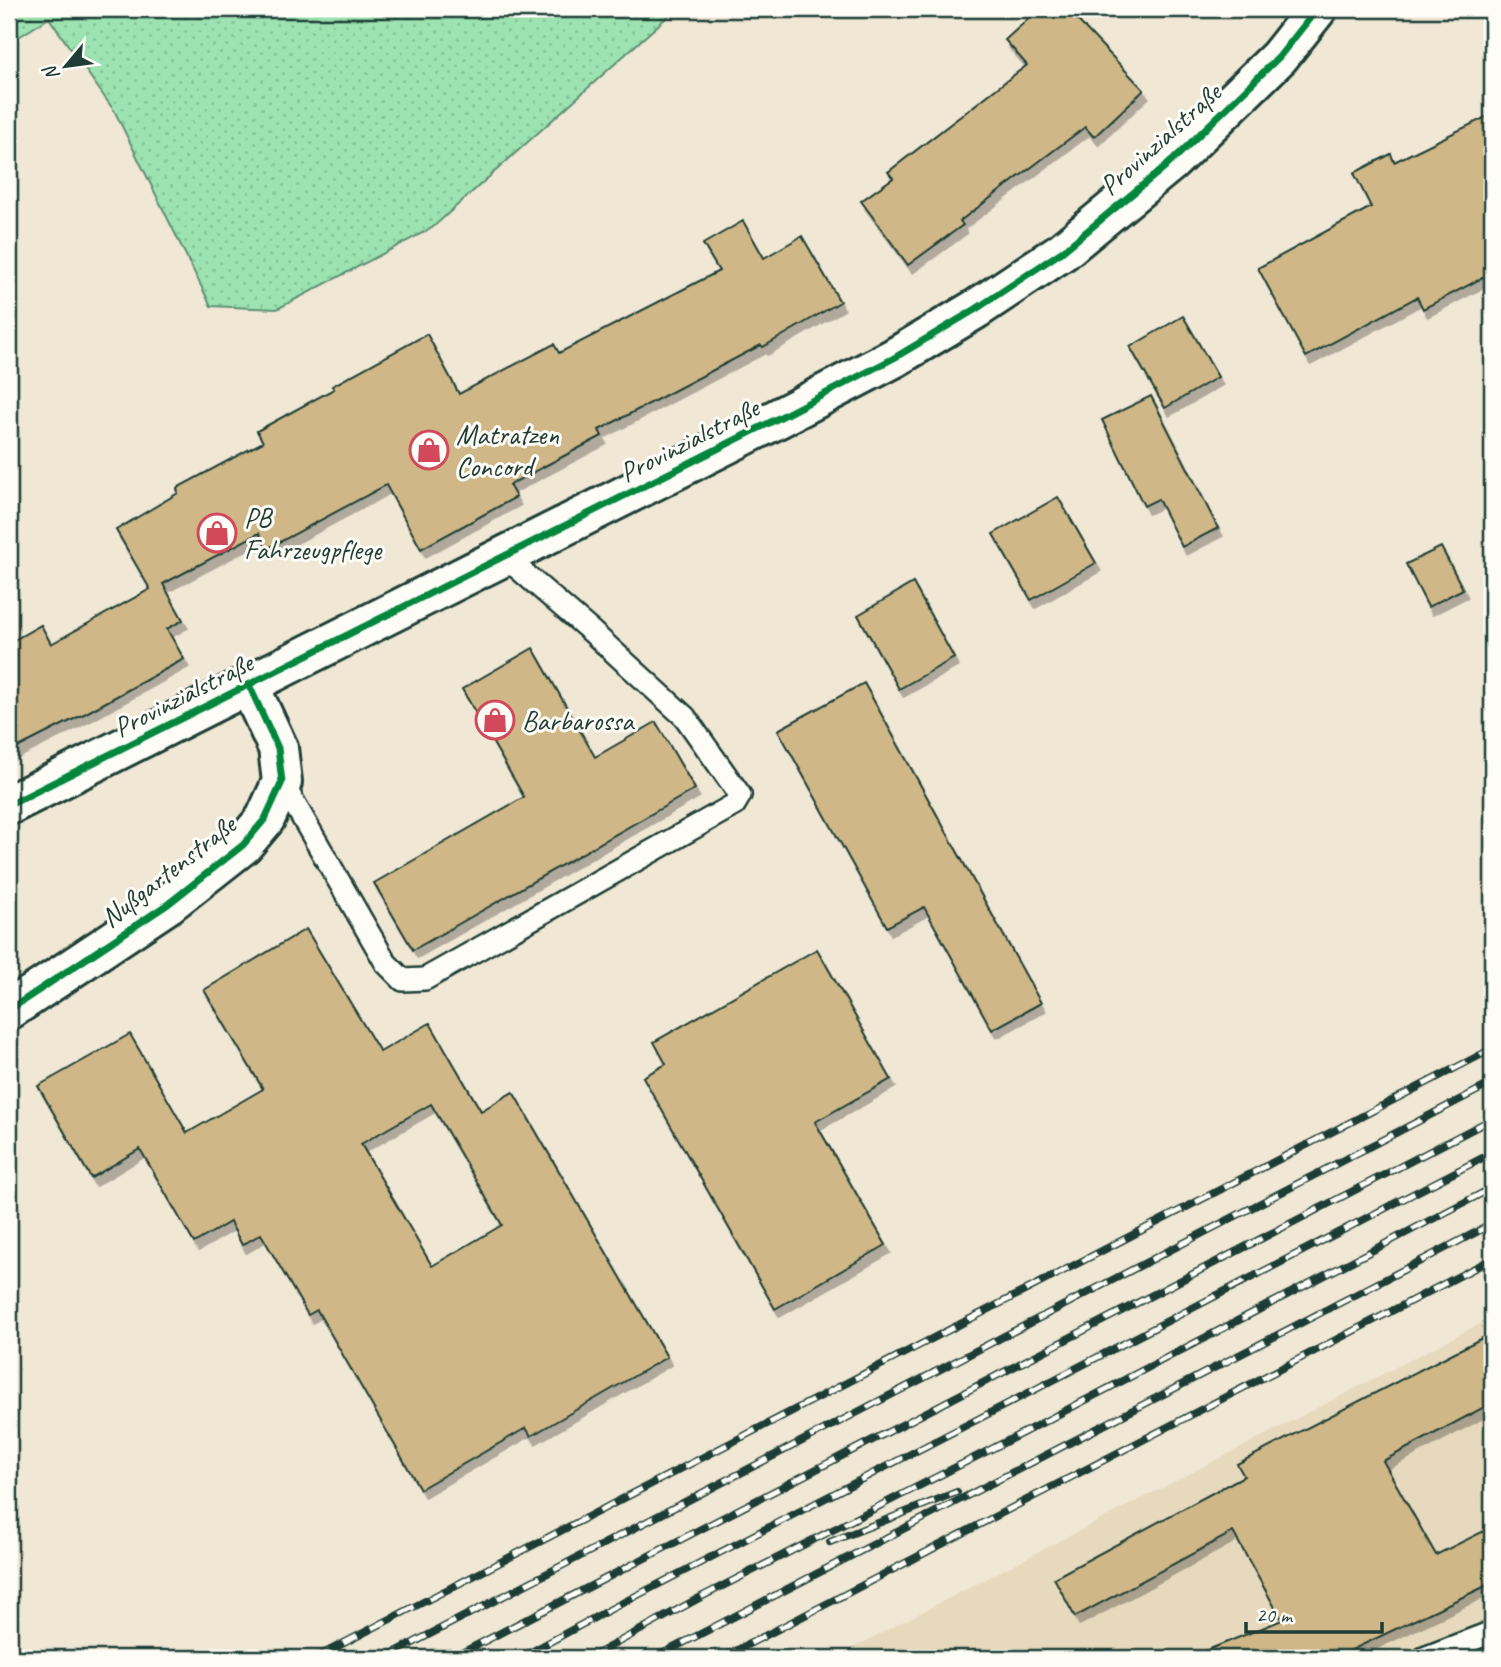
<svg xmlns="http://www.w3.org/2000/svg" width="1501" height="1667" font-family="Caveat,sans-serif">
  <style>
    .built { fill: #e6d9be }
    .grass { fill: url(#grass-dots); stroke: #5e9072; stroke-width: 2 }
    .building { fill: #d0b787; stroke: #1f3d34; stroke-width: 2; fill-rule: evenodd; filter: url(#shadow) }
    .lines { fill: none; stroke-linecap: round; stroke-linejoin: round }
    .lane-casing { stroke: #1f3d34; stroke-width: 26 }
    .street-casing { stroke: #1f3d34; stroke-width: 44 }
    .secondary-casing { stroke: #1f3d34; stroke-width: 44 }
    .lane { stroke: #fdfcf7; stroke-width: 21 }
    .street { stroke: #fdfcf7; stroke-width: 38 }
    .secondary { stroke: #fdfcf7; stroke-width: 38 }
    .rail-casing { stroke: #1f3d34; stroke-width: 8 }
    .rail { stroke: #fdfcf7; stroke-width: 5; stroke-dasharray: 16; stroke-linecap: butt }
    .cycleway-casing { stroke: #fdfcf7; stroke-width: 11 }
    .cycleway { stroke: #00873e; stroke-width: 7 }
    .labels { text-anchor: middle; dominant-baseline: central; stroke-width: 6; stroke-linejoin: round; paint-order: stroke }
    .street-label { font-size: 28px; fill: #1f3d34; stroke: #fdfcf7 }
    .poi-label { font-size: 28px; fill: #1f3d34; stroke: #fdfcf7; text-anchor: start }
  </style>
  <defs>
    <pattern id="grass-dots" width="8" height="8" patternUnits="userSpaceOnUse" patternTransform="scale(1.75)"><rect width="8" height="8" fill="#9ce3b1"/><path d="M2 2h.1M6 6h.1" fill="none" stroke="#86c499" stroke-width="1.8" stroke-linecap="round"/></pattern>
    <filter id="shadow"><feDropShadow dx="4.5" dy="8" stdDeviation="0" flood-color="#0004"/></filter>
  </defs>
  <rect width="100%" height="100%" fill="#f0e7d5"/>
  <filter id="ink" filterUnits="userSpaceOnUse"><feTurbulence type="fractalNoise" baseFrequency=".0143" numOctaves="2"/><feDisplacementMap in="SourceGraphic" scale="14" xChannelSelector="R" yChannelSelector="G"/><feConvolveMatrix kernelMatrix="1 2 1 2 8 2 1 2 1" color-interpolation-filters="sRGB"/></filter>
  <g filter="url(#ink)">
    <polygon class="built" points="1492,1318 1492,1658 833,1658 1470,1329"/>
    <polygon class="grass" points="9,9 676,9 432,228 277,309 211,306 115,112 49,18 9,43"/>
    <g class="building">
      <polygon points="1039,9 1067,9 1144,90 1094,137 1085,127 960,221 963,225 908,265 861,201 893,178 888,172 1027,65 1005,40"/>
      <polygon points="1492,114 1492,273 1423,309 1417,297 1306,357 1258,268 1371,207 1354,173 1391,154 1394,162"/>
      <polygon points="743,221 764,258 802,236 840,302 763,347 761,345 599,430 602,436 509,485 516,497 421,549 386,485 267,549 259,533 163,584 183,620 167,629 184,659 88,712 9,752 9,643 41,625 51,644 150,589 116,530 178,493 177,488 263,442 257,431 334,389 332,386 427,334 459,394 554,344 559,353 719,271 703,244"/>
      <polygon points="1183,316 1218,377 1165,408 1130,347"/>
      <polygon points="1151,396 1218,528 1182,547 1158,499 1144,506 1102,420"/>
      <polygon points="1058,497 1096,563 1031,600 993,534"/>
      <polygon points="1441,547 1463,589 1428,607 1406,564"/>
      <polygon points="913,583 954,658 899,689 858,615"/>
      <polygon points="533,648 595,757 656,722 695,789 413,950 374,883 524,797 462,689"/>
      <polygon points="864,683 1041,1003 992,1030 924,907 887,927 778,730"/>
      <path d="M306,929L380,1052L430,1023L481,1111L513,1092L667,1357L531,1436L526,1428L420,1489L317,1310L308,1315L261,1234L242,1245L230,1222L194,1243L140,1149L91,1178L38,1086L130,1034L187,1133L263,1089L204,990ZM431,1104L502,1225L432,1266L361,1144Z"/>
      <polygon points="817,949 891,1079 815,1122 886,1245 775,1309 643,1077 666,1064 654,1042"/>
      <polygon points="1492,1333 1492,1403 1383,1461 1436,1555 1492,1527 1492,1583 1335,1658 1190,1658 1190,1657 1282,1620 1233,1532 1075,1617 1054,1578 1244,1476 1237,1464"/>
    </g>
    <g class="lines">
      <defs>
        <g id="lane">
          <polyline points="282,782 386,963 403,980 425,979 734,805 740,795 685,717 592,632 505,557"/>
          <polyline points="1424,1658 1492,1632"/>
        </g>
        <polyline id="street" points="9,1010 168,904 243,845 265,819 282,782 278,748 249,685"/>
        <polyline id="secondary" points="9,805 769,423 894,358 976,309 1063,251 1172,161 1279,57 1317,9"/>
      </defs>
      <use href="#lane" class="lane-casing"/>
      <use href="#street" class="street-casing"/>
      <use href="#secondary" class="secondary-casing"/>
      <use href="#lane" class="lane"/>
      <use href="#street" class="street"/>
      <use href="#secondary" class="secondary"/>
      <defs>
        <g id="rail">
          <polyline points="830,1542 957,1492"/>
          <polyline points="315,1658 1492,1049"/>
          <polyline points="384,1658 1492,1083"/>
          <polyline points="452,1658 1492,1119"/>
          <polyline points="520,1658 605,1612 1492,1153"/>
          <polyline points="589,1658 701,1597 1011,1439 1492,1188"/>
          <polyline points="654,1658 1492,1224"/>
          <polyline points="722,1658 1492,1259"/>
        </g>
      </defs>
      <use href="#rail" class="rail-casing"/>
      <use href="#rail" class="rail"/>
      <defs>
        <g id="cycleway">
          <polyline points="9,805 769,423 894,358 976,309 1063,251 1172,161 1279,57 1317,9"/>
          <polyline points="9,1010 168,904 243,845 265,819 282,782 278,748 249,685"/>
        </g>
      </defs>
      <use href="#cycleway" class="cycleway-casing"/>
      <use href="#cycleway" class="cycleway"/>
    </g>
  </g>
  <defs>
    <symbol id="shop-ring" viewBox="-11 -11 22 22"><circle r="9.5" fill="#fdfcf7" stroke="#d1495b" stroke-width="1.5"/><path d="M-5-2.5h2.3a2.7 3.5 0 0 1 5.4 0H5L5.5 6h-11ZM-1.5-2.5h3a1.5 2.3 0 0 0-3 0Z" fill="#d1495b"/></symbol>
  </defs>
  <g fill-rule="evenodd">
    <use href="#shop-ring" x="407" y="428" width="44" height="44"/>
    <use href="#shop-ring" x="195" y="511" width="44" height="44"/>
    <use href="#shop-ring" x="473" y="698" width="44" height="44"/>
  </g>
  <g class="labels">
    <g class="street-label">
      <text transform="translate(1160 139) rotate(-42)">Provinzialstraße</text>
      <text transform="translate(689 440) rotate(-27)">Provinzialstraße</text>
      <text transform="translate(183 695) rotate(-27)">Provinzialstraße</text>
      <text transform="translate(168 871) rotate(-38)">Nußgartenstraße</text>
    </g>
    <g class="poi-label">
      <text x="456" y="434">Matratzen<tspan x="456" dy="32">Concord</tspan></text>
      <text x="244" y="517">PB<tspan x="244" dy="32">Fahrzeugpflege</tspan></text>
      <text x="522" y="720">Barbarossa</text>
    </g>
  </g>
  <rect width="1501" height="1667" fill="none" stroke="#fdfcf7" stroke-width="35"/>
  <rect x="18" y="18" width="1466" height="1632" fill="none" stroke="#1f3d34" stroke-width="2.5" filter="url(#ink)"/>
  <g transform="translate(66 66) rotate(241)" stroke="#fdfcf7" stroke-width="5" paint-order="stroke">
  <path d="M0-5L12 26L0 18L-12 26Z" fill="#1f3d34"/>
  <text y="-10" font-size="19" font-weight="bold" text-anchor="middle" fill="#1f3d34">N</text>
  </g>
  <path d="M1246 1622v10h136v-10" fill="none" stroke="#1f3d34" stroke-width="3.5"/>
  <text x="1256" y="1622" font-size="21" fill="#1f3d34" stroke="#fdfcf7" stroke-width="5" paint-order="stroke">20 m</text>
</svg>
